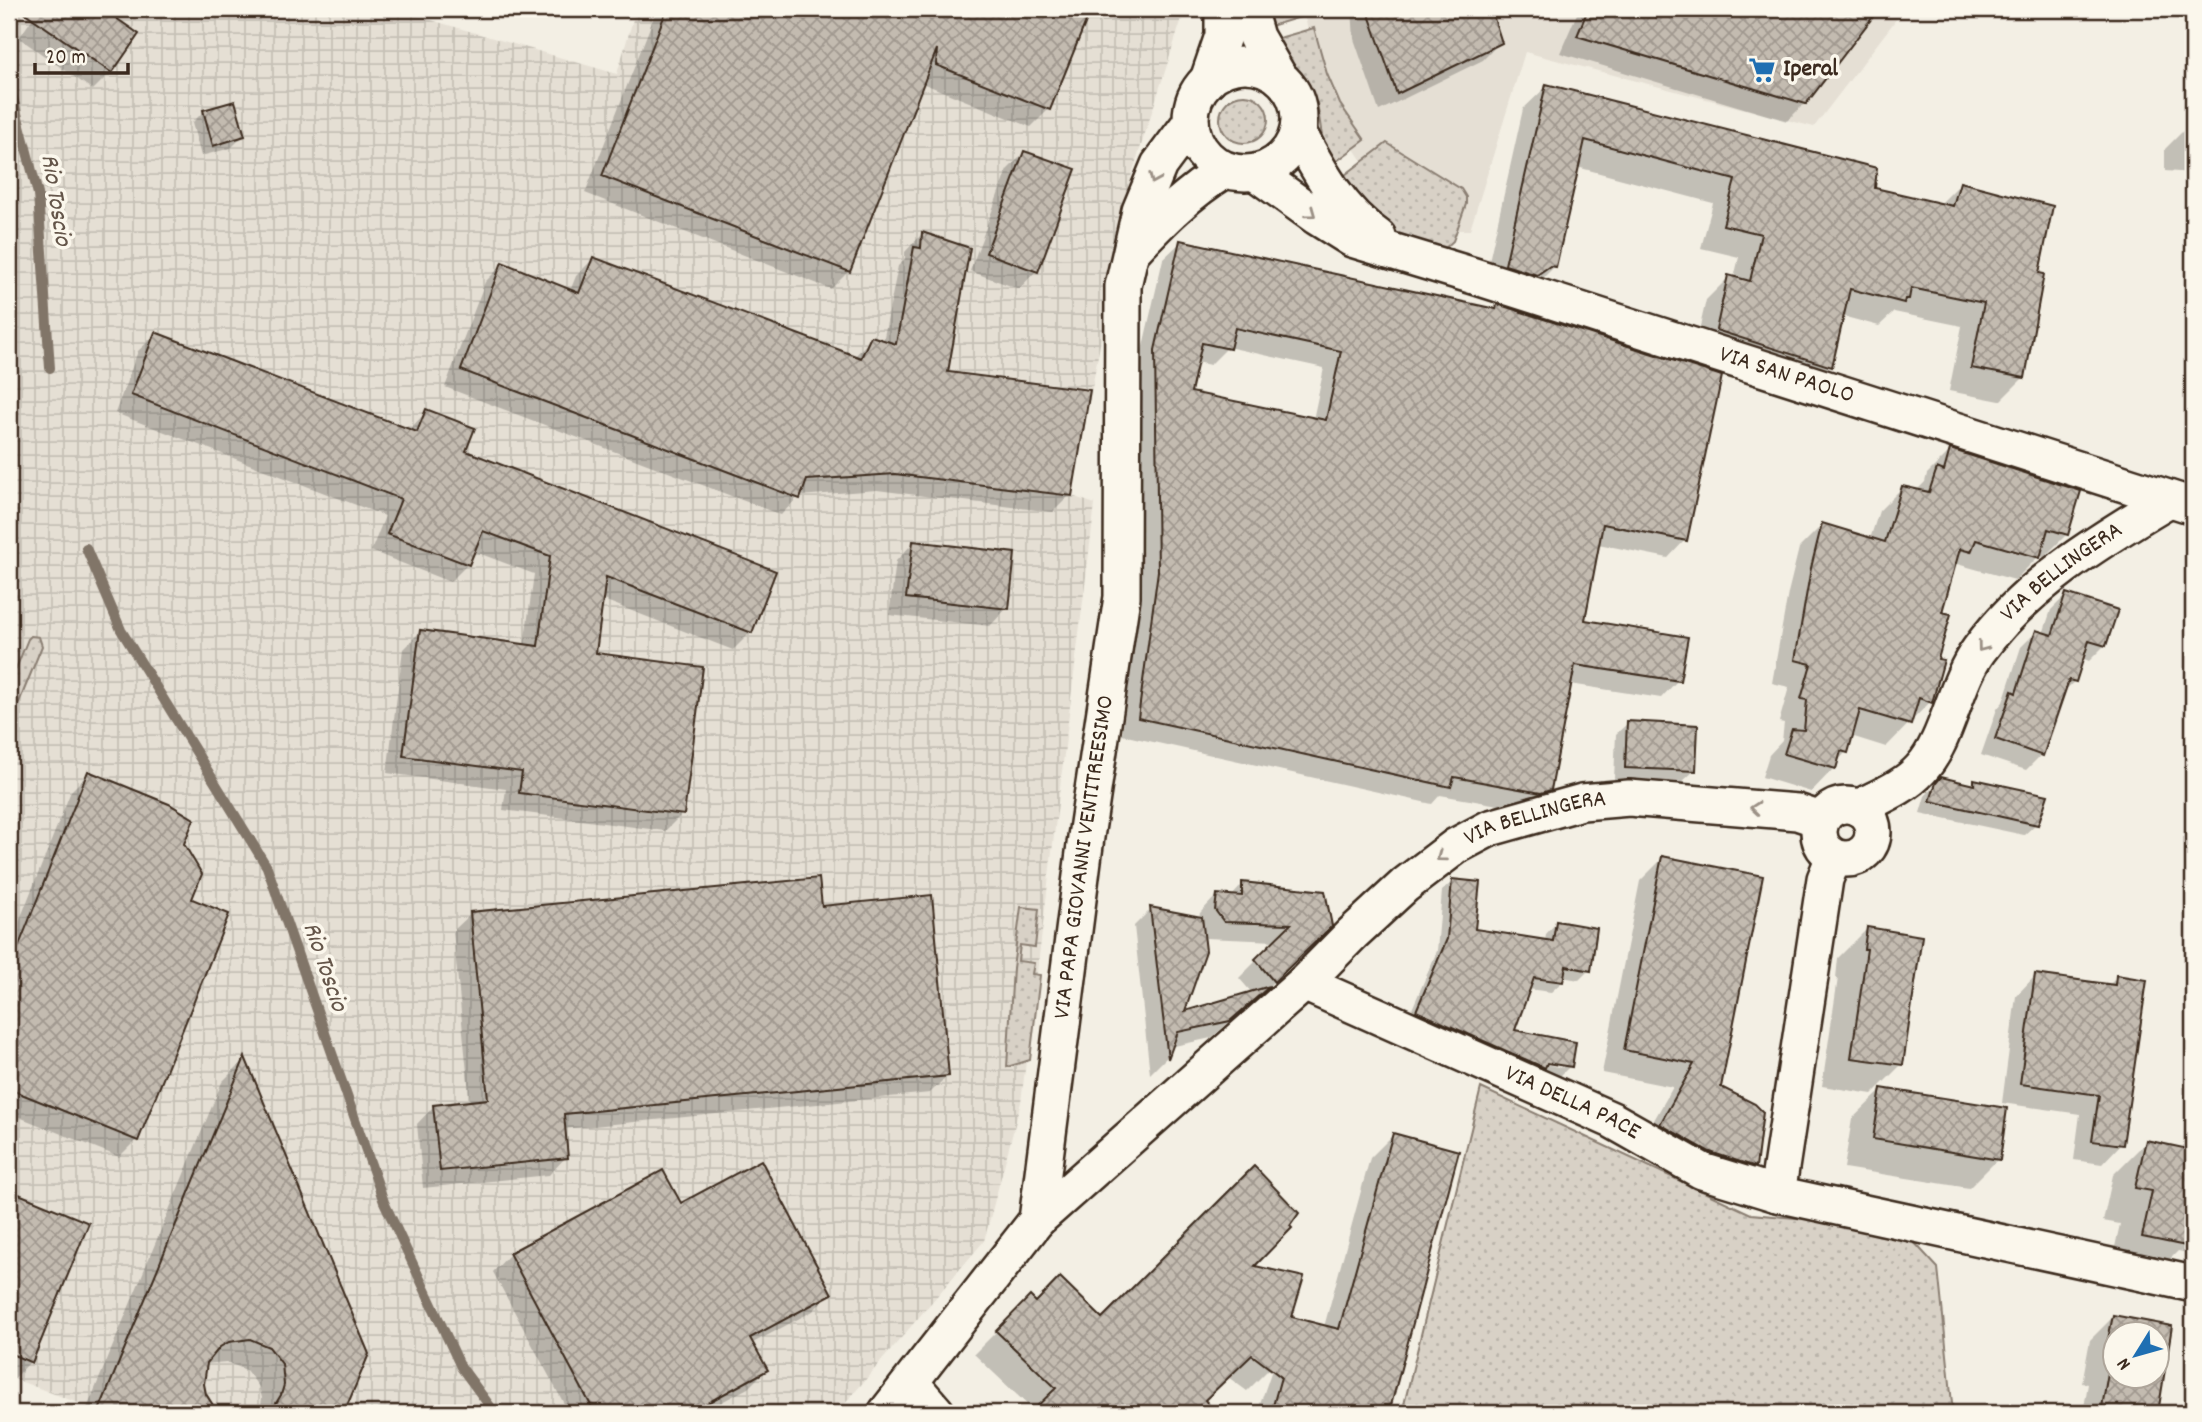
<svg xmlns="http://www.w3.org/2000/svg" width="2202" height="1422" font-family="Dekko,sans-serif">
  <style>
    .built { fill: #e5dfd4 }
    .industrial { fill: url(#industrial-grid) }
    .grass { fill: url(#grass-dots); stroke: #8a7e72; stroke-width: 2 }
    .shadow { fill: #0003; fill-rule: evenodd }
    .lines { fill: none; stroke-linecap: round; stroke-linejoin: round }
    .stream { stroke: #817468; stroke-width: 10 }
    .building { fill: url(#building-cross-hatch); stroke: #3b2a1e; stroke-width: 2; fill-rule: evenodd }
    .minor-casing { stroke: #3b2a1e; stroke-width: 40 }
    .minor { stroke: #fbf7ec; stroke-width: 35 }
    .oneway { stroke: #9b9085 }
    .labels { text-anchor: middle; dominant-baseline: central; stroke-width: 7; stroke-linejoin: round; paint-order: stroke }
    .poi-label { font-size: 24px; font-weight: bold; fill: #3b2a1e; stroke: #fbf7ec; text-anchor: start }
    .street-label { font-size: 24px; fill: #3b2a1e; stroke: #fbf7ec }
    .water-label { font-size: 26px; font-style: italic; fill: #645549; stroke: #fbf7ec }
  </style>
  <defs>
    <pattern id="industrial-grid" width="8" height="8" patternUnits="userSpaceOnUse" patternTransform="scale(1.75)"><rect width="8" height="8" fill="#e5dfd4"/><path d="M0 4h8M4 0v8" fill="none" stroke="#c5c0b6"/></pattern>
    <pattern id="grass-dots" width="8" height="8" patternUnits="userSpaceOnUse" patternTransform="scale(1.75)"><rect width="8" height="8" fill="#d8d1c6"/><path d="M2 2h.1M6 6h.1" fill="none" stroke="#bab4aa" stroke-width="1.8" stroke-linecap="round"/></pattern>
    <pattern id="building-cross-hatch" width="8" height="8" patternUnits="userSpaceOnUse" patternTransform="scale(1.75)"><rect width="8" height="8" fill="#c3bbb0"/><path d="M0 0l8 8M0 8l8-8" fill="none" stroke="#a0988f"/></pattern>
  </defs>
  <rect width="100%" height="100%" fill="#f3efe4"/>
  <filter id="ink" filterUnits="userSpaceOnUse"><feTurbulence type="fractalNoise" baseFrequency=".0143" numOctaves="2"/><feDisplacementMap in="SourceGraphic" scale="14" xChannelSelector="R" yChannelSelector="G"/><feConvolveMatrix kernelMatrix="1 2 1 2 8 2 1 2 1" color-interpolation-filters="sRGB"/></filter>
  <g filter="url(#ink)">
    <polygon class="built" points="1302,9 1904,9 1814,127 1525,52 1470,230 1429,230 1389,202 1337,123"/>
    <polygon class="industrial" points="9,9 407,9 407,13 617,74 636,9 1185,9 1131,177 1072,496 1095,504 1021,1102 984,1241 837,1413 105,1413 9,1377"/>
    <g class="grass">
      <polygon points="1258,9 1312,9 1313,13 1261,29"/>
      <polygon points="1314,28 1327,74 1340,104 1365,140 1330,166 1323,143 1317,103 1297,75 1277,57 1265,42"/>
      <circle cx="1244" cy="119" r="24"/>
      <polygon points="1387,143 1461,189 1466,197 1466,204 1453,241 1441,252 1404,245 1337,181"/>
      <polygon points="31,636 39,637 42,646 9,727 9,686 28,639"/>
      <polygon points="1021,907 1039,909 1035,947 1020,945 1018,961 1034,963 1032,974 1040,975 1030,1060 1007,1067 1013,968"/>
      <polygon points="1481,1088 1751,1214 1900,1227 1938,1268 1953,1413 1402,1413"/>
    </g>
    <g class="shadow">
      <polygon points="39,9 100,9 137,34 111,72 93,90 19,38"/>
      <polygon points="657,9 1089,9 1049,109 1031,127 922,83 849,271 831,289 585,193"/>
      <polygon points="1352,9 1489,9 1500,42 1483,60 1379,111 1354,39"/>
      <polygon points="1579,9 1877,9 1805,103 1787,121 1560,53"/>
      <polygon points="1547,86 1873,189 1940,204 1960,184 2037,274 2023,378 2000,401 1949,391 1962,326 1894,312 1879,326 1842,316 1830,366 1807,389 1694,353 1706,300 1729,277 1734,278 1739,257 1701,248 1713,203 1577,167 1555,266 1532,289 1483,288 1523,109"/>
      <polygon points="203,112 243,136 231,148 201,156 192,123"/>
      <polygon points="2188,126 2193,126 2193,173 2165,171 2165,149"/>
      <polygon points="1024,153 1036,271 1019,289 970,271 1007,170"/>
      <polygon points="922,234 946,374 1070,495 1053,512 877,490 799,496 781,515 445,387 485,282 503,264 570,291 576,276 593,259 854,357 872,338 883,342 898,266 905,259 905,252"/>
      <path d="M1181,242L1493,310L1497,306L1685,540L1668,558L1598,544L1583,621L1678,680L1661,698L1570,684L1549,789L1531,807L1522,809L1440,795L1432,804L1122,735L1141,590L1138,368L1163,259ZM1228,347L1324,368L1313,420L1189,393L1196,362L1210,365Z"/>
      <polygon points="156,334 408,431 427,411 464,452 751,632 733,650 601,599 594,655 682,814 665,831 503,810 506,789 387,773 403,649 420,632 524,646 534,574 473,551 468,564 450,582 371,551 385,516 115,413 138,351"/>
      <polygon points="1950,451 2067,534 2044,557 2039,556 2015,580 1957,564 1953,568 1940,613 1930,702 1886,747 1851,736 1846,752 1836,763 1834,768 1811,792 1762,777 1769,755 1782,741 1784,723 1779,722 1789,687 1772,683 1788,593 1799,548 1822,525 1870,539 1879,511 1902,488 1916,491 1925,482 1927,474"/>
      <polygon points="913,543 1007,608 990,626 889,615 896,561"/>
      <polygon points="2066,595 2105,645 2089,661 2082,658 2075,681 2063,692 2041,755 2026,770 1981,755 1997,709 2003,702 2021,647 2036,632 2043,634 2051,610"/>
      <polygon points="1628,723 1694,771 1682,782 1614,779 1616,734"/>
      <polygon points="88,774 182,844 136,1140 119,1157 9,1113 9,947 71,791"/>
      <polygon points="1941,779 1970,786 1974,781 2036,824 2024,835 1920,813 1925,796"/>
      <polygon points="1663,858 1719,1088 1754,1166 1731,1189 1638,1148 1673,1087 1602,1073 1640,881"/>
      <path d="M1453,881L1473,930L1545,942L1546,934L1556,923L1589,970L1579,980L1562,977V982L1551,992L1528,989L1512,1032L1570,1066L1559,1077L1538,1073L1407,1021L1437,951L1442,891ZM1539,1060L1564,1064V1068L1538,1063Z"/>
      <path d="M1243,884L1330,925L1256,999L1211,1038L1170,1047L1166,1058L1150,1074L1134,926L1151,909L1199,918L1200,913L1217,895L1231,897ZM1202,933L1206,938L1276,941L1239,978L1252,993L1182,1013Z"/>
      <polygon points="820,908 947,1076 930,1093 563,1129 566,1157 549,1175 423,1188 417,1124 434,1106 470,1103 453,931 471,914"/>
      <polygon points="1867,929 1901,1065 1872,1094 1822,1086 1838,978 1836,978 1838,958"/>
      <polygon points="2035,976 2108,986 2117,977 2121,1144 2102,1164 2074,1160 2080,1114 2002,1103 2016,996"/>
      <polygon points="244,1060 367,1354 343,1413 260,1413 262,1398 259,1387 246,1370 226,1362 205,1364 202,1384 204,1395 219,1413 85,1413 222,1082"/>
      <polygon points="1882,1090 1998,1159 1969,1188 1844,1168 1852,1119"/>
      <polygon points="1393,1135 1457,1152 1388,1413 1257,1413 1274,1364 1247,1391 1228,1377 1204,1401 1214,1413 1032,1413 1034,1411 974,1354 1030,1298 1035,1304 1102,1320 1252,1267 1290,1318 1324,1327 1370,1158"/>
      <polygon points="2146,1142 2193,1152 2193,1254 2178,1251 2151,1278 2110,1270 2120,1224 2103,1221 2113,1175"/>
      <polygon points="9,1192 87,1224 30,1362 13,1380 9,1378"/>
      <polygon points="680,1206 830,1293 813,1311 751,1344 766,1370 748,1388 701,1413 569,1413 493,1272 510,1254"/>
      <path d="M2113,1317L2170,1328L2156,1413H2083L2088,1384L2082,1383L2090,1340ZM2114,1334H2156V1376H2114Z"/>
    </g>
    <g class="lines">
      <g class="stream">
        <polyline points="9,83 38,194 50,368"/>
        <polyline points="86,548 121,630 267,867 384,1202 461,1367 495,1413"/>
      </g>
    </g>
    <g class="building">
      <polygon points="19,9 103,9 139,34 112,73"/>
      <polygon points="667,9 1091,9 1050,110 936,65 937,49 850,272 602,176"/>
      <polygon points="1367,9 1491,9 1502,43 1397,94"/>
      <polygon points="1588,9 1879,9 1806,104 1577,36"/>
      <polygon points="1546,84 1877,168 1875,188 1953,206 1960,182 2053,206 2039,273 2044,274 2025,378 1971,368 1984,303 1911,288 1909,299 1905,299 1904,303 1850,289 1832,367 1716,330 1728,275 1750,281 1761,234 1723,225 1735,180 1585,140 1556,267 1550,266 1537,275 1505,265"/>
      <polygon points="235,101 245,136 213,146 203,110"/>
      <polygon points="1024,151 1076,169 1038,272 986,253"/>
      <polygon points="922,232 970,248 948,372 1090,390 1072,496 895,474 807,480 800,499 461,370 502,262 579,293 593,257 861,358 871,336 896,344 914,247 921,248"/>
      <path d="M1180,240L1496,309L1497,304L1722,376L1687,541L1603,524L1585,620L1688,637L1680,681L1575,665L1551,790L1541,793L1454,777L1451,787L1138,718L1158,571L1155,350ZM1235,328L1341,351L1326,420L1191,392L1202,343L1230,349Z"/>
      <polygon points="155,332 417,432 426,409 475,428 466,451 776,571 752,633 606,577 596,653 703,667 684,815 519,793 522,772 403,756 420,630 538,646 550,556 483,531 469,565 387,534 401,499 131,395"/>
      <polygon points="1950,449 2081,491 2068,535 2048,529 2040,558 1976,540 1971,552 1960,549 1942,612 1951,614 1938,659 1944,660 1932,703 1919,698 1911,725 1860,710 1848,753 1841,751 1836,769 1784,754 1792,729 1804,730 1807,700 1801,699 1811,664 1795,660 1811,568 1822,523 1885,542 1902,486 1929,492 1937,468 1944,471"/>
      <polygon points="913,541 1015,553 1009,609 906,598"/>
      <polygon points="2066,593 2118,610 2106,646 2089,641 2076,682 2069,680 2043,756 1995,739 2012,691 2016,693 2036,630 2052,635"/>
      <polygon points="1627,721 1698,725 1696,771 1625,768"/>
      <polygon points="88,771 169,804 194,819 184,844 202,874 192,899 229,914 138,1141 9,1089 9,950 16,953"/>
      <polygon points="1941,777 1974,785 1974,779 2048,795 2038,825 1930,801 1936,783"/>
      <polygon points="1662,856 1763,876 1721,1087 1755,1104 1763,1112 1756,1167 1710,1152 1660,1124 1694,1064 1624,1050"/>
      <polygon points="819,878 822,906 932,895 949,1076 564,1114 568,1158 440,1171 433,1105 488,1099 470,912"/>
      <polygon points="1452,879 1480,882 1475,929 1553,941 1556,921 1597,928 1591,971 1566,966 1563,982 1534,978 1515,1030 1576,1042 1572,1067 1547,1063 1545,1068 1416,1011 1447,939"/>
      <polygon points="1242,882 1325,891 1332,926 1274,982 1255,959 1291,924 1224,922 1215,910 1217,894 1242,896"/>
      <polygon points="1150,907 1202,917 1206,951 1185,1011 1270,986 1230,1021 1178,1032 1168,1059"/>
      <polygon points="1867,927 1922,936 1903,1065 1851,1058 1867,949 1864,949"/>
      <polygon points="2035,974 2115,985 2116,975 2147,980 2123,1145 2092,1141 2099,1095 2020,1084"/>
      <polygon points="245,1057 369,1354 344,1413 270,1413 281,1395 284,1385 282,1364 269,1347 250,1339 229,1342 220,1347 207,1363 204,1384 206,1394 218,1413 98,1413"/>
      <polygon points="1881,1088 2007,1108 2000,1160 1873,1139"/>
      <polygon points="1393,1133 1459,1151 1389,1413 1271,1413 1281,1377 1252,1355 1205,1400 1216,1413 1030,1413 1056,1388 996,1331 1030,1296 1036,1302 1060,1277 1102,1318 1254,1166 1299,1213 1290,1226 1292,1228 1255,1266 1304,1277 1292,1317 1339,1329"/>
      <polygon points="2146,1140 2193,1150 2193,1208 2186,1246 2142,1237 2152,1191 2135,1188"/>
      <polygon points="761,1160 832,1294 750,1338 768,1370 689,1413 595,1413 509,1253 663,1170 681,1203"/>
      <polygon points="9,1190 89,1223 32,1363 9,1353"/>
      <path d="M2113,1315L2172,1326L2158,1413H2101L2110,1361L2104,1360ZM2115,1334H2157V1376H2115Z"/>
    </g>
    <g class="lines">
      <defs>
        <g id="minor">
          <polyline points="1248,9 1256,37 1279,77"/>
          <circle cx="1245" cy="119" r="54"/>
          <polyline points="1208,80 1223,36 1223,9"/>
          <path d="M1298,132C1319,171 1340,211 1378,237"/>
          <path id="s1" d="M1256,173L1317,217L1352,239L1474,276L2193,506"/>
          <path d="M1132,251C1162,219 1188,193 1225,170"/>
          <circle cx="1846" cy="832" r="27"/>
          <path id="s2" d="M1858,808C1879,797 1905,787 1921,769C1948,740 1954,684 1979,650C2028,583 2099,541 2169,499"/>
          <path id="s3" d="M1304,983L1352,934L1405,885L1456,846L1490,828L1582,802L1629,798L1797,812L1821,820"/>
          <polyline points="1777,1194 1825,879 1834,857"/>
          <path id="s4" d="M1037,1220L1304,983L1612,1120L1702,1171L1777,1194L2193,1284"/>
          <polyline points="911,1383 937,1413"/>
          <path id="s5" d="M886,1413L1037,1220L1086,837L1122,597L1123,286L1140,211L1159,165L1191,122"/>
        </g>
      </defs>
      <use href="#minor" class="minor-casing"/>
      <use href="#minor" class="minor"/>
    </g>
    <defs><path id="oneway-chevron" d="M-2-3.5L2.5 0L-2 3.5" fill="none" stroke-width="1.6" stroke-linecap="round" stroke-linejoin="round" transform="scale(1.75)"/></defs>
    <g class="oneway">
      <use href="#oneway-chevron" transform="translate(1154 179) rotate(113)"/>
      <use href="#oneway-chevron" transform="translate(1311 213) rotate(36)"/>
      <use href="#oneway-chevron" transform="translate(1982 647) rotate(127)"/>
      <use href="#oneway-chevron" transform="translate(1755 808) rotate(-175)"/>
      <use href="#oneway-chevron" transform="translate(1441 857) rotate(144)"/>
    </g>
  </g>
  <defs>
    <symbol id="supermarket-bare" viewBox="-9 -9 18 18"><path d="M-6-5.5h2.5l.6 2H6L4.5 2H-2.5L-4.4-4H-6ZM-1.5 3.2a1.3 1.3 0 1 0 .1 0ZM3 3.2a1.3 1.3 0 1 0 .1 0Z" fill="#1f6fb2" stroke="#fbf7ec" stroke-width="2.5" paint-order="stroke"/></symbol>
  </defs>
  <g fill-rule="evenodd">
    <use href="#supermarket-bare" x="1743" y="51" width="38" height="38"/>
  </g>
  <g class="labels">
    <g class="poi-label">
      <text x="1783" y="70">Iperal</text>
    </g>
    <g class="street-label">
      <text stroke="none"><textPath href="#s1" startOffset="572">VIA SAN PAOLO</textPath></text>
      <text stroke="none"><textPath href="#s2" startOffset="322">VIA BELLINGERA</textPath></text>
      <text stroke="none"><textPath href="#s3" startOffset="290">VIA BELLINGERA</textPath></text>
      <text stroke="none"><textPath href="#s5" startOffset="611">VIA PAPA GIOVANNI VENTITREESIMO</textPath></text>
      <text stroke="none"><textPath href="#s4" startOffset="651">VIA DELLA PACE</textPath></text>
    </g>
    <g class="water-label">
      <text transform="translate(55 200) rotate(81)">Rio Toscio</text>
      <text transform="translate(324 967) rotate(71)">Rio Toscio</text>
    </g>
  </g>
  <rect width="2202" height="1422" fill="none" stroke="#fbf7ec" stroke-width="35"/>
  <rect x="18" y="18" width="2167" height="1387" fill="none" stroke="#3b2a1e" stroke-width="2.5" filter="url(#ink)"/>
  <g transform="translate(2136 1355) rotate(233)"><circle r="33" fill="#fbf7ec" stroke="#aea59a" stroke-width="2"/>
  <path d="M0-5L12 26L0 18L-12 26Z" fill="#1f6fb2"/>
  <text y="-10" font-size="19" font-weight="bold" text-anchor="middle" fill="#3b2a1e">N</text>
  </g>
  <path d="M35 63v10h93v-10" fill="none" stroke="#3b2a1e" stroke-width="3.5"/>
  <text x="46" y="63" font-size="21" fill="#3b2a1e" stroke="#fbf7ec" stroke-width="5" paint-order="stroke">20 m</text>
</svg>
